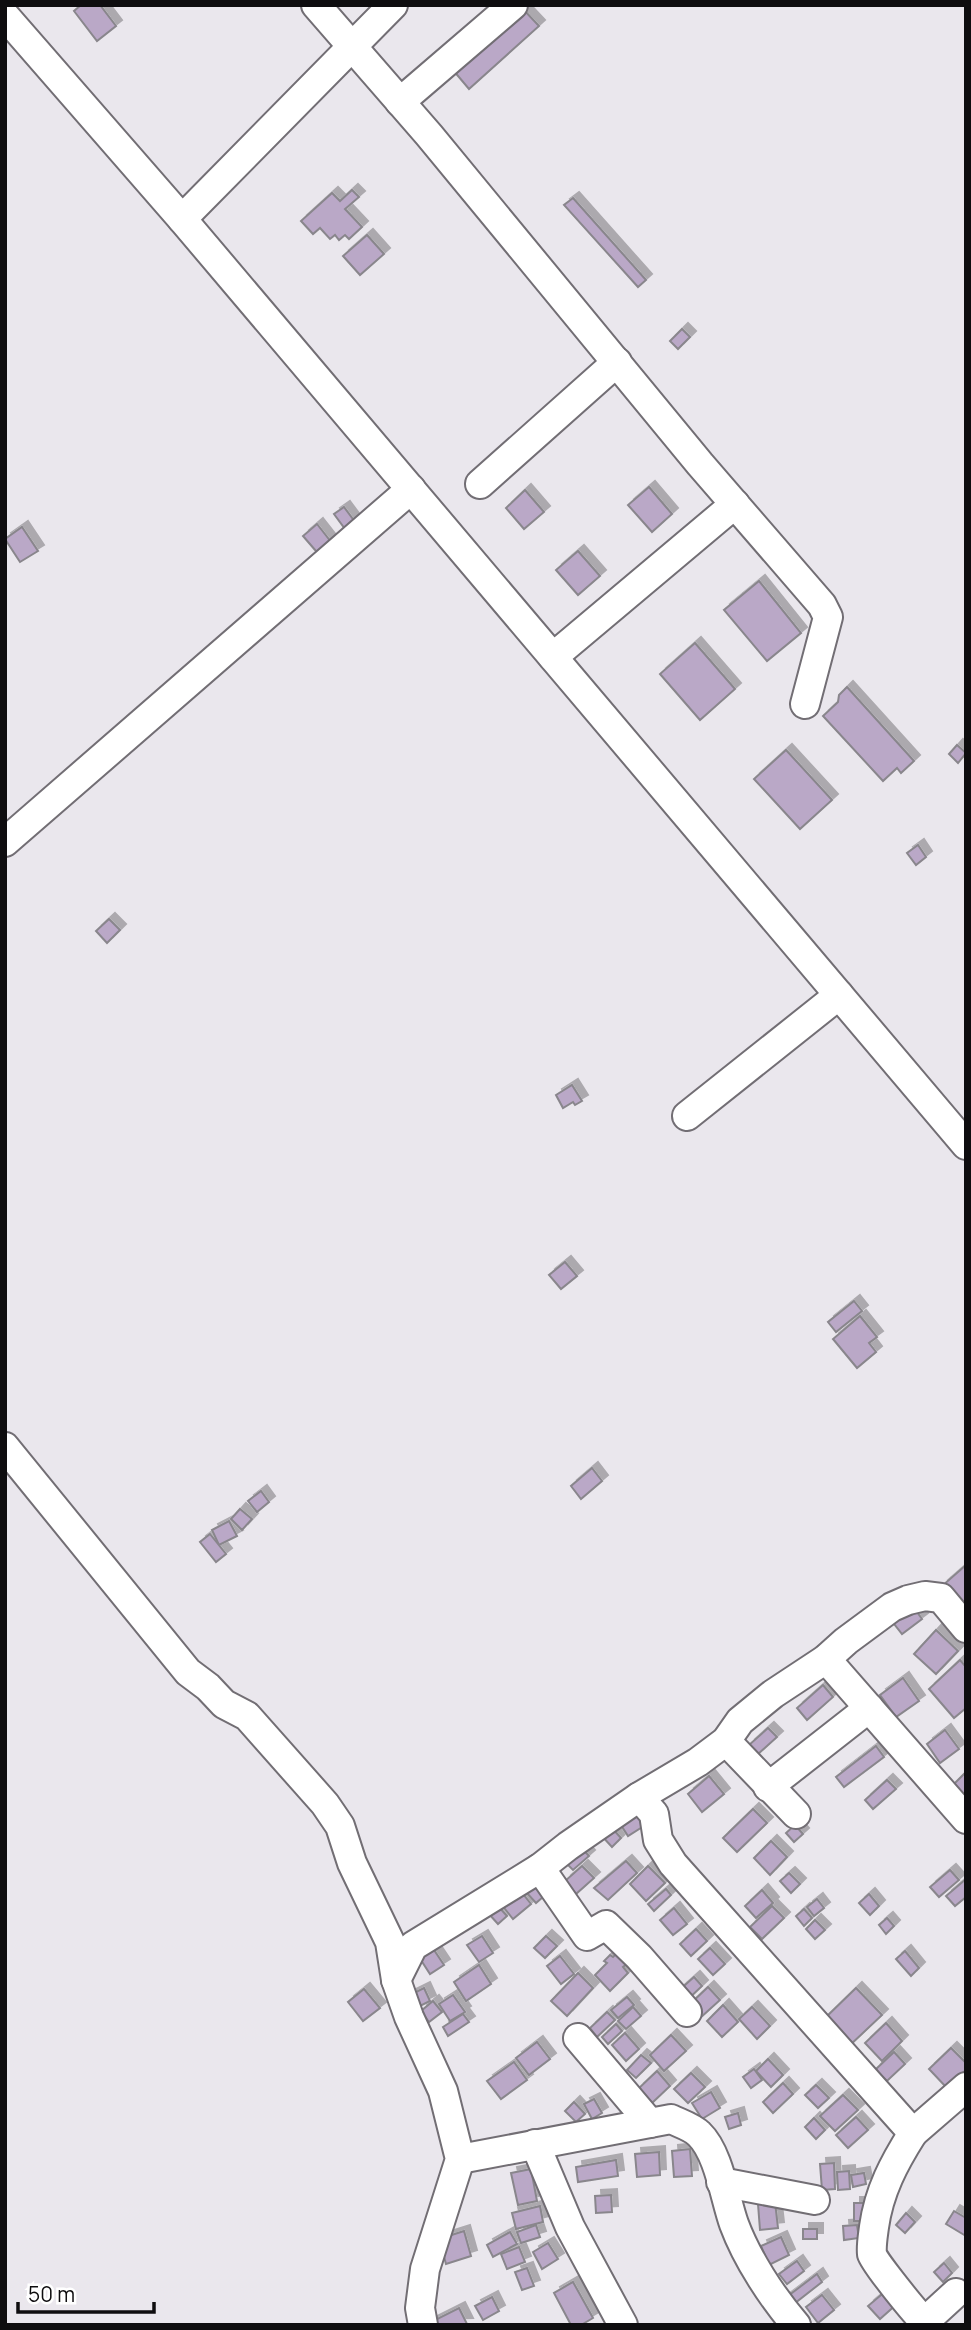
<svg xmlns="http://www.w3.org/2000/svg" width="971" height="2330" font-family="Manrope,sans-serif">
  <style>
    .building { fill: #baa8c7; stroke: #89868c; stroke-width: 2; filter: url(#shadow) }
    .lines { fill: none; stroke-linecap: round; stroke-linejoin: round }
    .minor-casing { stroke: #726e74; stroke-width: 32 }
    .minor { stroke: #fff; stroke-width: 28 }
  </style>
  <defs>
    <filter id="shadow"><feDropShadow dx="6" dy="-6" stdDeviation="0" flood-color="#0004"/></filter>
  </defs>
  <rect width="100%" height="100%" fill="#eae7ed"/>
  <g class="building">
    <polygon points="81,5 100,5 116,26 97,41 74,11"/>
    <polygon points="522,8 539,26 469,89 453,70"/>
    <polygon points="352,190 359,197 345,209 362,227 349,239 345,235 339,240 335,235 330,239 320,228 313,234 301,221 332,193 340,201"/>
    <polygon points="573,198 646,280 638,287 564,205"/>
    <polygon points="367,235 384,254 360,275 343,256"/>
    <polygon points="682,329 690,337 678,349 670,341"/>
    <polygon points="649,487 672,514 652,532 628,505"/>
    <polygon points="525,490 544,512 524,529 506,508"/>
    <polygon points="344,507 358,526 348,533 334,514"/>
    <polygon points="317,524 335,547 322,558 303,536"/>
    <polygon points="22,527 38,551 20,562 5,539"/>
    <polygon points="578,551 600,576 578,595 556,570"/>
    <polygon points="759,581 801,633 767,661 724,610"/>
    <polygon points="695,643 735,689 700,720 660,674"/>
    <polygon points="847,687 914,761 901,773 897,768 883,781 823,716 838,702 839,695"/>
    <polygon points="957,745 966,753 958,763 949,754"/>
    <polygon points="786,750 832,800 800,829 754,779"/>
    <polygon points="918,845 926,857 916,865 907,853"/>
    <polygon points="109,919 120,930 107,943 96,931"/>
    <polygon points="572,1085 582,1101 575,1105 573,1102 563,1108 556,1095"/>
    <polygon points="565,1262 577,1276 561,1289 549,1275"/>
    <polygon points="854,1301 862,1311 836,1332 828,1322"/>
    <polygon points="860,1316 877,1337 869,1343 876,1352 857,1368 833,1339"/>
    <polygon points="592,1468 602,1481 581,1499 571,1486"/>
    <polygon points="261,1491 269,1502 257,1512 248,1501"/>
    <polygon points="240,1509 252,1519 242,1530 231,1519"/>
    <polygon points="229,1521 237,1536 219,1545 212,1530"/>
    <polygon points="210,1534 226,1554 216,1562 200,1542"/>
    <polygon points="966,1565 966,1613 942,1586"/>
    <polygon points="912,1605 922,1619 902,1634 891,1620"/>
    <polygon points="936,1630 958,1651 936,1674 914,1654"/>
    <polygon points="960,1660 966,1667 966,1708 954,1718 929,1689"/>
    <polygon points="903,1678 919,1701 896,1717 880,1695"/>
    <polygon points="823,1685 833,1697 807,1720 797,1708"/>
    <polygon points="768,1728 777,1737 757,1755 749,1745"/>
    <polygon points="945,1730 959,1749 940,1763 927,1744"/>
    <polygon points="876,1746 884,1757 844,1787 836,1777"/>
    <polygon points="966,1772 966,1795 960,1800 949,1789"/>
    <polygon points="709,1776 724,1794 702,1812 688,1794"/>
    <polygon points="887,1780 896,1789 873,1809 865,1800"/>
    <polygon points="753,1809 767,1823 737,1852 723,1838"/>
    <polygon points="638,1810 647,1824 628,1836 619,1822"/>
    <polygon points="795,1825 803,1834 794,1842 786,1833"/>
    <polygon points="611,1827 621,1838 612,1847 601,1835"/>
    <polygon points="771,1841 787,1857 770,1875 754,1858"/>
    <polygon points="577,1843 589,1856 573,1870 561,1858"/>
    <polygon points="626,1861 637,1873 608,1900 594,1888"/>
    <polygon points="582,1866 594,1878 576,1894 565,1881"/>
    <polygon points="648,1866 665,1883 646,1901 630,1884"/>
    <polygon points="950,1870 959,1880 939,1897 930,1887"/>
    <polygon points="789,1873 800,1884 791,1893 780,1881"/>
    <polygon points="542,1879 551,1890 536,1903 526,1892"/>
    <polygon points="966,1879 966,1897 955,1906 946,1896"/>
    <polygon points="519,1889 531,1904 513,1919 501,1904"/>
    <polygon points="666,1889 671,1895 654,1911 648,1904"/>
    <polygon points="762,1890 773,1903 756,1918 745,1906"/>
    <polygon points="869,1894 879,1906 870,1915 859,1903"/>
    <polygon points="817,1899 824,1908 814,1916 807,1907"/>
    <polygon points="498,1906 507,1916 498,1924 489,1914"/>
    <polygon points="772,1906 784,1918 762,1939 750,1927"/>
    <polygon points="674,1908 687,1924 673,1935 660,1920"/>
    <polygon points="804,1909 812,1918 804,1926 796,1916"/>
    <polygon points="887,1918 894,1926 886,1934 879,1925"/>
    <polygon points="815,1920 825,1930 815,1939 806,1929"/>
    <polygon points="696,1929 707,1941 691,1956 680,1944"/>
    <polygon points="482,1936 493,1953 479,1962 467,1945"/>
    <polygon points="546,1936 557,1946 545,1958 534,1948"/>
    <polygon points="432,1947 444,1965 430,1974 419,1957"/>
    <polygon points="710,1948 725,1964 713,1975 698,1959"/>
    <polygon points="905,1951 919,1968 911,1976 896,1959"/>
    <polygon points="617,1953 627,1964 623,1967 628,1973 610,1991 595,1975 607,1963 604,1961 610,1955 613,1957"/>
    <polygon points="560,1956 574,1974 561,1984 547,1966"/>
    <polygon points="479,1965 491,1984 466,2001 454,1982"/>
    <polygon points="578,1973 593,1988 567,2016 551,2001"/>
    <polygon points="694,1977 702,1986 685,2002 676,1993"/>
    <polygon points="708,1987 720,2000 700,2018 688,2006"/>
    <polygon points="424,1988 430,2001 414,2009 408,1996"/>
    <polygon points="856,1988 882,2015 848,2047 823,2020"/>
    <polygon points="364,1989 380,2008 363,2021 348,2002"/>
    <polygon points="453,1995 465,2012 450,2021 439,2004"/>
    <polygon points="627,1997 634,2005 618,2018 611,2010"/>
    <polygon points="433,2001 442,2012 429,2022 421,2011"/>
    <polygon points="723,2005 738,2022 722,2037 707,2021"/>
    <polygon points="633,2007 641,2016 626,2029 618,2021"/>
    <polygon points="752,2007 770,2026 757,2039 739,2019"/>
    <polygon points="607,2012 615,2020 597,2037 590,2028"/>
    <polygon points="463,2014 469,2022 448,2036 443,2027"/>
    <polygon points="886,2023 902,2041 882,2061 865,2043"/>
    <polygon points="616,2024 622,2031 608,2044 602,2037"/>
    <polygon points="625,2033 639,2049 626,2061 612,2045"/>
    <polygon points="671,2035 686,2051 664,2071 650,2055"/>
    <polygon points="537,2042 550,2059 529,2075 516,2058"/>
    <polygon points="951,2048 966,2063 966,2070 947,2088 929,2069"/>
    <polygon points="894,2052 905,2064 887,2081 875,2070"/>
    <polygon points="641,2055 651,2063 636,2078 627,2070"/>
    <polygon points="768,2059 783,2075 771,2087 756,2071"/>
    <polygon points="514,2062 527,2080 501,2099 487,2081"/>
    <polygon points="754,2069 762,2080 751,2088 743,2077"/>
    <polygon points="657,2071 670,2086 651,2104 638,2089"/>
    <polygon points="691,2073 705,2087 688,2103 674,2089"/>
    <polygon points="783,2083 793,2094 773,2113 763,2102"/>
    <polygon points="816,2085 829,2098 818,2108 805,2095"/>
    <polygon points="711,2092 720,2108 702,2119 692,2103"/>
    <polygon points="843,2095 858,2110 835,2131 820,2116"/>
    <polygon points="594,2099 602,2113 592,2119 584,2104"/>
    <polygon points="574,2102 585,2114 576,2122 565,2111"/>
    <polygon points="738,2113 741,2125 729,2129 725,2117"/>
    <polygon points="856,2117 868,2130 848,2148 836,2135"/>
    <polygon points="814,2118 825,2130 816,2139 805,2127"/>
    <polygon points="690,2149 692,2176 674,2177 672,2151"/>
    <polygon points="659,2152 660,2175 637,2177 635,2154"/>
    <polygon points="616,2160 618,2176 578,2182 576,2167"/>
    <polygon points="834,2163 835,2189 822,2190 820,2164"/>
    <polygon points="531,2169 537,2201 518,2205 511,2173"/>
    <polygon points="849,2171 850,2189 838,2190 837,2172"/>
    <polygon points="864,2173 866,2184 853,2187 851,2175"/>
    <polygon points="611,2195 612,2212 596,2213 595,2196"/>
    <polygon points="775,2202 778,2228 760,2230 758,2204"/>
    <rect x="854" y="2203" width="11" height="18"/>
    <polygon points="540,2206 543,2222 516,2229 512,2213"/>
    <polygon points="954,2211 966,2218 966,2236 946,2224"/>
    <polygon points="906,2213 915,2222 905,2233 896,2225"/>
    <polygon points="536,2225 540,2237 521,2243 517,2232"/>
    <polygon points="857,2225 859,2238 844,2240 843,2226"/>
    <rect x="803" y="2229" width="14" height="10"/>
    <polygon points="464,2231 471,2256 446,2264 439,2239"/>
    <polygon points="510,2232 517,2244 493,2257 487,2245"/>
    <polygon points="781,2237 789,2255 769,2265 761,2246"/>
    <polygon points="548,2243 558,2259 542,2269 533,2252"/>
    <polygon points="519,2247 525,2262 507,2269 501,2254"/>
    <polygon points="797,2261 804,2271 787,2284 779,2274"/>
    <polygon points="944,2263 952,2273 943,2282 934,2272"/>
    <polygon points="527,2268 534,2286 522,2290 515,2272"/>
    <polygon points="817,2274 822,2282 790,2307 784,2299"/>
    <polygon points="573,2282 593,2318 581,2325 571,2325 554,2293"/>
    <polygon points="887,2290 898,2303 880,2319 868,2306"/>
    <polygon points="822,2295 834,2310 818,2323 806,2307"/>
    <polygon points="492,2297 499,2311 483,2320 475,2306"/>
    <polygon points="459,2308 467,2324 429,2325 429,2323"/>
  </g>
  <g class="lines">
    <defs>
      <g id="minor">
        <polyline points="316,5 429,135 700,464 822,605 828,617 805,704"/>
        <polyline points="5,16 182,219 966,1145"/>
        <polyline points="400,102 513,5"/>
        <polyline points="182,219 393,5"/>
        <polyline points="480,484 617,362"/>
        <polyline points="553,657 735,504"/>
        <polyline points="5,842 411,489"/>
        <polyline points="687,1116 839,995"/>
        <polyline points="5,1447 188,1672 208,1687 224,1704 247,1716 325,1804 340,1826 352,1863 390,1942 396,1980 409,2017 443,2091 460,2159 425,2269 420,2308 423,2325"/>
        <polyline points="826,1659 966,1819"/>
        <polyline points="726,1741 796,1814"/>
        <polyline points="768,1787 869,1708"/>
        <polyline points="639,1797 654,1814 658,1840 673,1864 913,2133 966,2087"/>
        <polyline points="540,1868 587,1936 606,1925 639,1957 687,2012"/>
        <polyline points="396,1980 413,1946 540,1868 568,1846 639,1797 698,1762 726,1741 740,1721 773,1694 826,1659 846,1641 892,1607 908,1600 925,1596 941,1598 966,1628"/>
        <polyline points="578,2038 650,2123"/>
        <path d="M913,2133C894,2163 879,2191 874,2227C873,2235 871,2246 872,2254C874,2262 916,2314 925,2322"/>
        <polyline points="535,2144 570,2227 623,2325"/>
        <path d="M460,2159L671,2119C679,2123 692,2127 699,2134C719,2153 725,2199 734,2224C747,2259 772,2297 796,2325"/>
        <polyline points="721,2182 815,2200"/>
        <polyline points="921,2325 956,2293"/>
      </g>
    </defs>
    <use href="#minor" class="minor-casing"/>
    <use href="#minor" class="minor"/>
  </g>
  <rect width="971" height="2330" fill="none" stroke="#0e0d0f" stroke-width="14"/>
  <path d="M18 2302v10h136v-10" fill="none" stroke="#0e0d0f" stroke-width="3.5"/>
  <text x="28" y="2302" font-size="21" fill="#0e0d0f" stroke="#ffffff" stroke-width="5" paint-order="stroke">50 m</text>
</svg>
